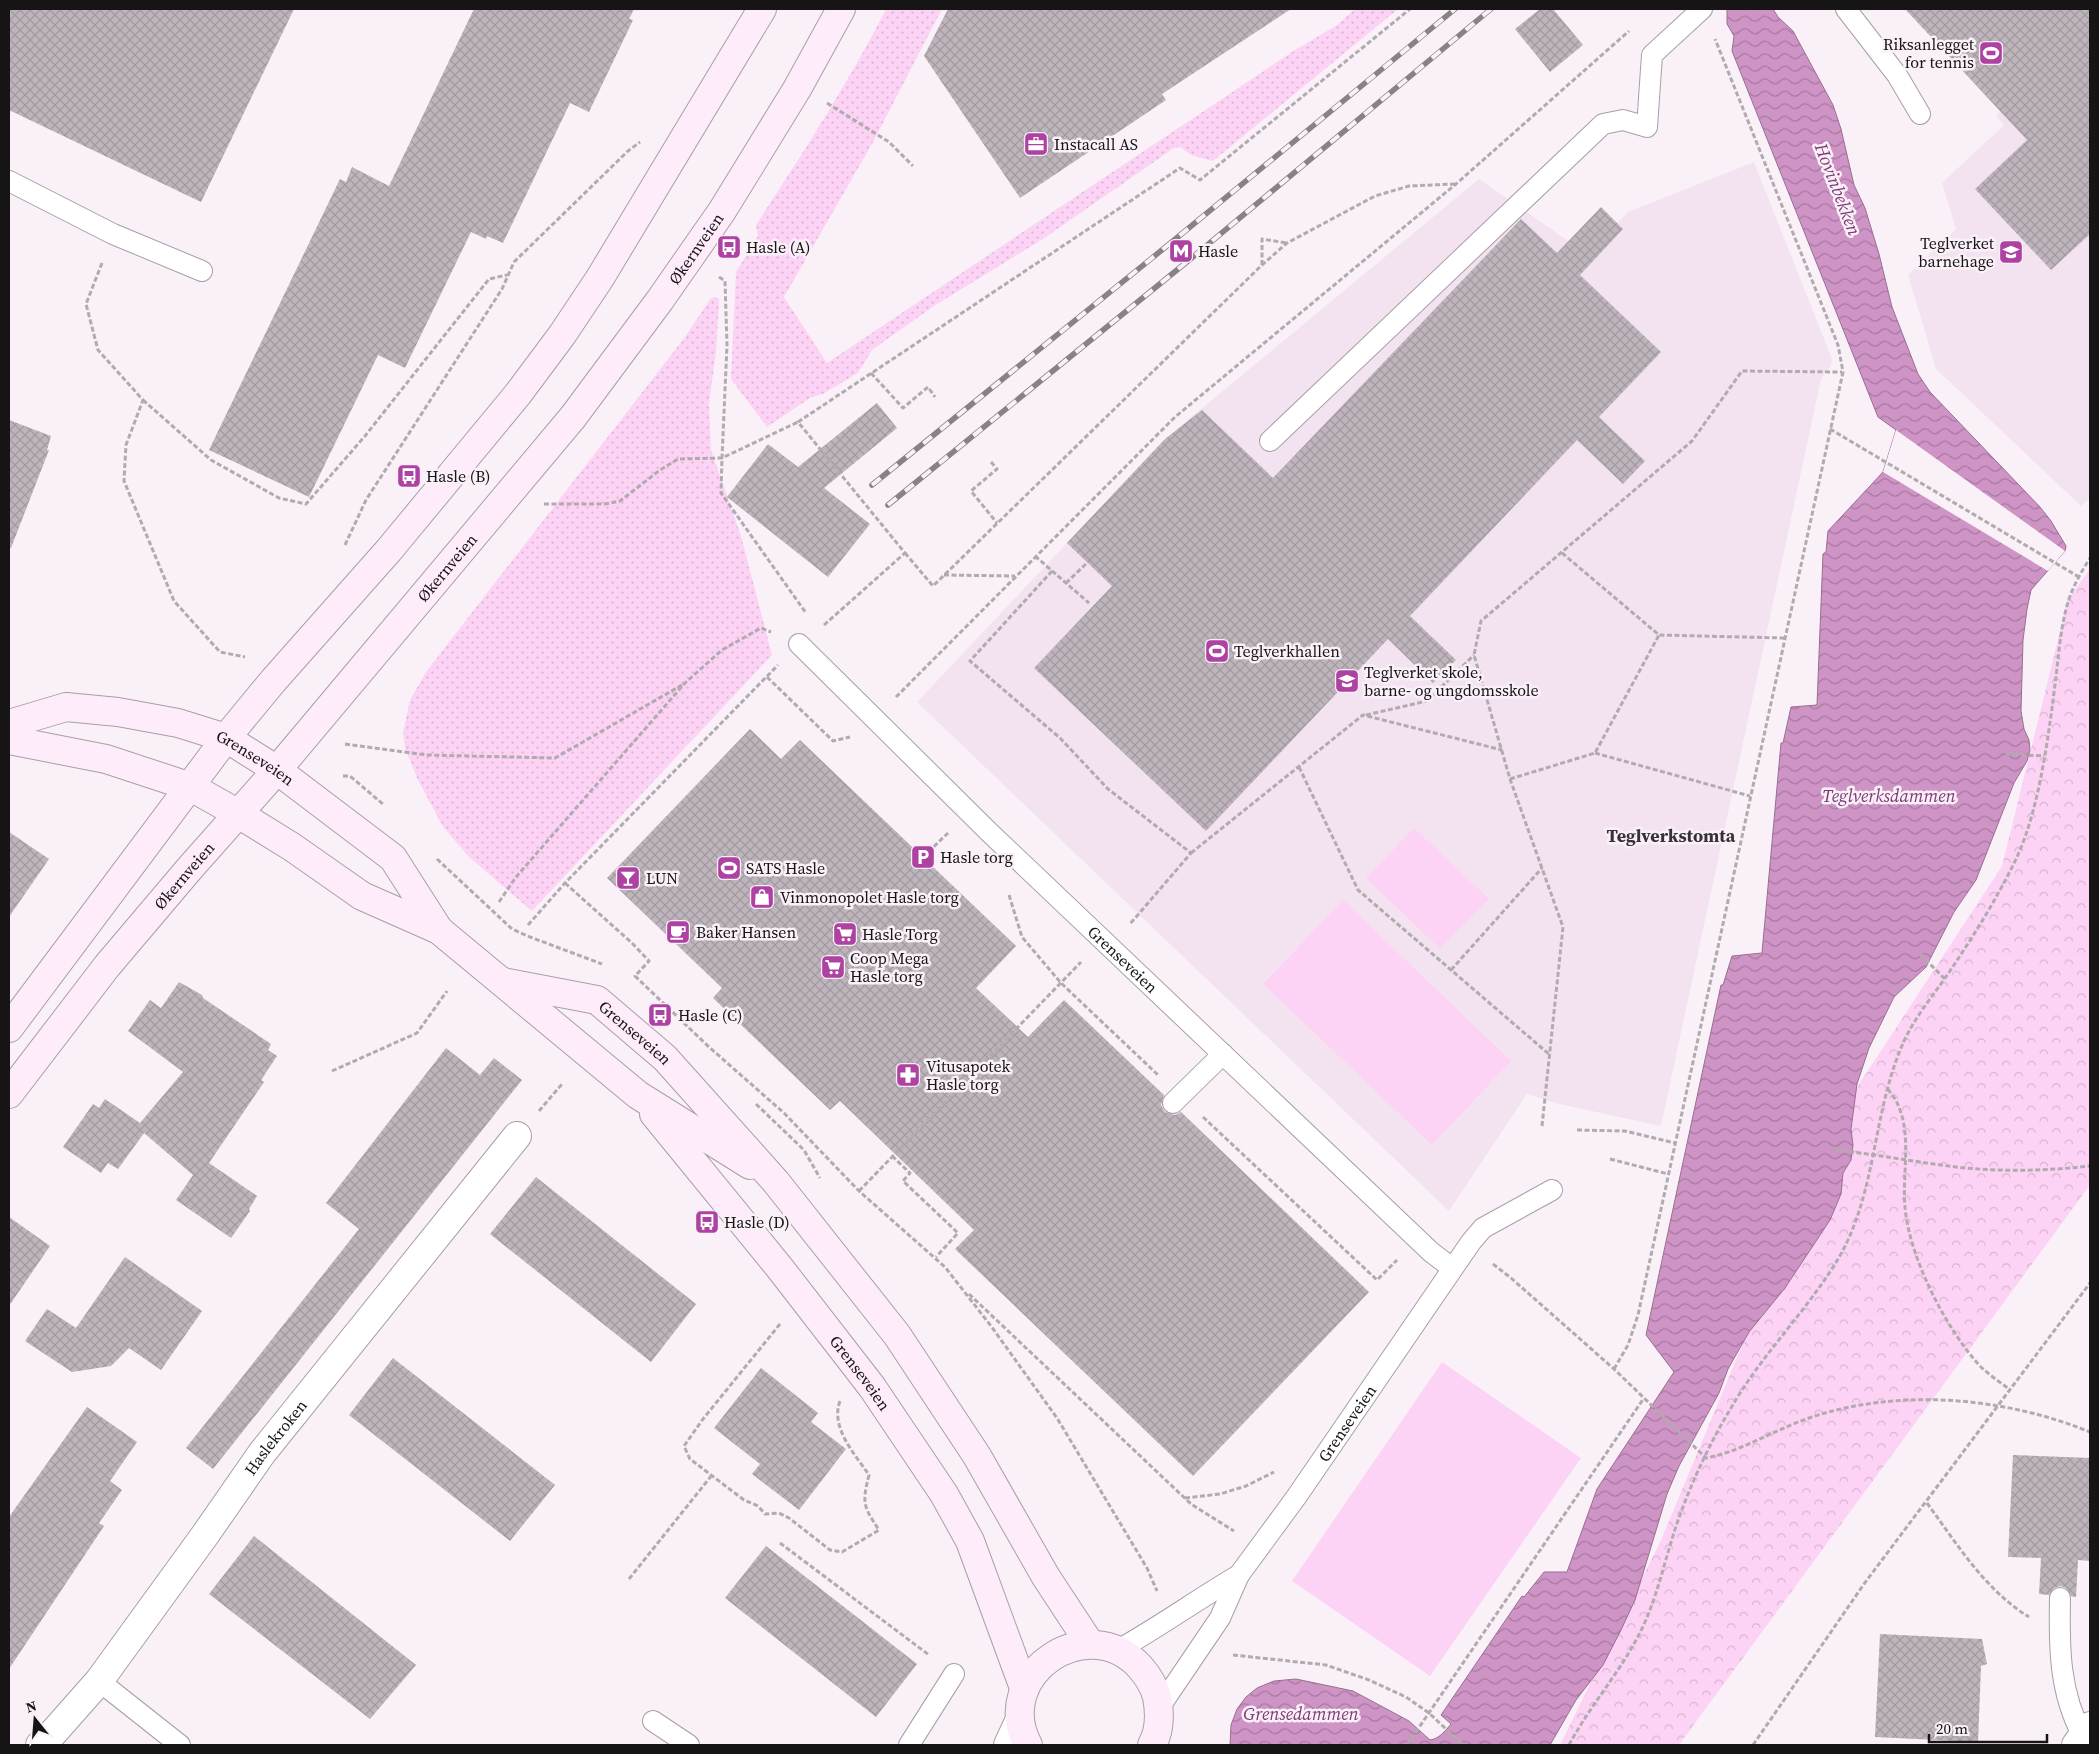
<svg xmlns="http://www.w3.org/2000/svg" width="2099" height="1754" font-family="'Source Serif 4',serif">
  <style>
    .built { fill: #f3e3f0 }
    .grass { fill: url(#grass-dots) }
    .forest { fill: url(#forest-crowns) }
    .pitch { fill: #fdd3f5 }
    .water { fill: url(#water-waves); stroke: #986e91 }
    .pier { fill: #faf1f8 }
    .building { fill: url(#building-cross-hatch) }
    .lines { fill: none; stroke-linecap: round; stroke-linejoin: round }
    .lane-casing { stroke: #a89fa6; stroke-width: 22 }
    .street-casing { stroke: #a89fa6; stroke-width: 30 }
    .secondary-casing { stroke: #a89fa6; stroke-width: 30 }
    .path { stroke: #b1aaaf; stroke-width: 3; stroke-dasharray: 5 2.5; stroke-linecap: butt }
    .lane { stroke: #fff; stroke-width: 20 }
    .street { stroke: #fff; stroke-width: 28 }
    .secondary { stroke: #feecfa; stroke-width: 28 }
    .rail-casing { stroke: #888287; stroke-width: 5.5 }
    .rail { stroke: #faf1f8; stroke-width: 4; stroke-dasharray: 11; stroke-linecap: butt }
    .labels { text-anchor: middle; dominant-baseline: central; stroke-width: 5; stroke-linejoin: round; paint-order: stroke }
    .poi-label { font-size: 16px; fill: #171416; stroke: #faf1f8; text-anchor: start }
    .street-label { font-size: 16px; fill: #171416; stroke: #faf1f8 }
    .water-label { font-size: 18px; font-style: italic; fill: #7f3877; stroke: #faf1f8 }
    .neighbourhood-label { font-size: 18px; font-weight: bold; fill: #383137; stroke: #faf1f8 }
  </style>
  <defs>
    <pattern id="grass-dots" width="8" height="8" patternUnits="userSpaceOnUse" patternTransform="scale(1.25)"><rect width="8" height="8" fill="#fdd3f5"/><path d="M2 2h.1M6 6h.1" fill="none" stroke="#d8b4d1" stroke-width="1.8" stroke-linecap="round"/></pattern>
    <pattern id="forest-crowns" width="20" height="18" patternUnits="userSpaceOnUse" patternTransform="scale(1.25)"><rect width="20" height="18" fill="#fdd3f5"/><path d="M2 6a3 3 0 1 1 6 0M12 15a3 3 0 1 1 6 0" fill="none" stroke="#d8b4d1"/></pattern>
    <pattern id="water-waves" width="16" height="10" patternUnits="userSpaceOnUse" patternTransform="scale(1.25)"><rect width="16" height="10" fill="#cf94c6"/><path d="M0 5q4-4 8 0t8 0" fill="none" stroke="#a778a0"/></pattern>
    <pattern id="building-cross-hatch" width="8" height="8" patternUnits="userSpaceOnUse" patternTransform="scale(1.25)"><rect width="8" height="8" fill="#beb4bc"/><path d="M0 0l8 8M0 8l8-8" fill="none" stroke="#a39aa1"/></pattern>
  </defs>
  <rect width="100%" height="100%" fill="#faf1f8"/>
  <g class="built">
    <polygon points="2090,26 2090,498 2081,506 1936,369 1908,275 1956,229 1942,183 2004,125 1996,116"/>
    <polygon points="1754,162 1832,359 1831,365 1821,379 1661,1126 1559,1104 1527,1094 1449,1211 917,702 1166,438 1479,179 1587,254 1628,212"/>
  </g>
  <g class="grass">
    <path d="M886,9H942L872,144L784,297L827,363L1292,52L1337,25L1355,9H1398L1213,161L1191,155L1180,147L1174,148L1043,239L934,306L872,350L858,373L823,394L810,398L767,427L731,379L736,272L758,236L756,225C802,154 848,84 886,9Z"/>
    <polygon points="715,297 719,299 719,304 716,352 709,403 711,450 741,536 772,655 532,911 469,857 443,827 417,778 405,748 403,733 410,700 426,672 685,337 711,298"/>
  </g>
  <polygon class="forest" points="2090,569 2090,1185 1679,1745 1560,1745 1661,1540 1741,1348 1778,1208 2002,866 2068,599"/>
  <g class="pitch">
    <polygon points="1414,828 1489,899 1440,949 1366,878"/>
    <polygon points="1343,900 1511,1061 1432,1145 1263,984"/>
    <polygon points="1442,1362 1581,1458 1430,1676 1292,1581"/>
  </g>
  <path class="water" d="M1727,9H1773L1778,17L1793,31L1833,105L1841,129L1854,185L1865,208L1879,254L1892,307L1918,374L1930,392L2040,507L2051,521L2066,546L2065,551L2031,590L2027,609L2023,640L2021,711L2024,729L2029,740L2030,750L2027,761L2014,783L1976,880L1954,912L1926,967L1894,997L1869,1048L1857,1084L1851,1129L1853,1145L1851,1160L1843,1173L1841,1194L1830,1220L1785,1288L1749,1332L1728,1369L1719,1393L1679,1466L1667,1494L1635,1600L1620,1632L1603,1665L1576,1700L1550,1745H1230L1231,1725L1237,1709L1246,1697L1257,1688L1274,1681L1296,1679L1353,1691L1409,1721L1430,1740C1439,1739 1445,1731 1451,1724L1441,1715L1522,1596L1524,1597L1544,1572H1567L1597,1489L1674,1372L1646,1335L1721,985H1723L1732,956L1762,953L1781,743H1783L1791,707L1817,705L1823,554L1826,552L1828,531L1883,472L1896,430L1878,417L1732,51L1734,36L1727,24Z"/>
  <polygon class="pier" points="1896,430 2065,551 2048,571 1883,472"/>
  <g class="building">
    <polygon points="9,9 294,9 201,202 9,110"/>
    <polygon points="474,9 634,9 629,19 633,20 589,112 570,103 503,243 487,236 486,239 471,232 405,368 378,355 309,497 209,450 340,179 346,182 352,167 389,186"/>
    <polygon points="948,9 1291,9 1162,94 1166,100 1020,198 924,56"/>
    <polygon points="1540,9 1553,9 1583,45 1550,72 1515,29"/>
    <polygon points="1905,9 2090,9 2090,234 2051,270 1975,189 2027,140"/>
    <polygon points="1601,207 1623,229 1580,275 1661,352 1599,417 1645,461 1623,484 1577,440 1410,616 1456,660 1433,683 1388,639 1206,831 1034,668 1112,586 1067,543 1165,439 1202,410 1273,478 1521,219 1557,253"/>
    <polygon points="877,403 897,428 824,488 870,524 828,577 727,497 768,444 798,467"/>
    <polygon points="9,420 51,436 47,450 49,450 11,548 9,548"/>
    <polygon points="750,729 781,759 800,740 1016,946 976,988 1028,1037 1064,1000 1164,1095 1161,1105 1165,1112 1175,1115 1181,1112 1369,1292 1193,1476 955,1249 974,1230 840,1101 830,1110 713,998 722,988 607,878"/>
    <polygon points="9,832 49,859 9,917"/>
    <polygon points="179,982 202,995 203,998 271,1044 268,1050 277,1056 261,1080 264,1082 209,1163 257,1196 249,1209 250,1211 231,1238 176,1200 193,1175 144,1133 118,1169 108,1163 101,1173 63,1147 93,1104 99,1108 105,1099 140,1123 183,1072 128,1031 150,1000 161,1008"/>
    <polygon points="446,1048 480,1075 494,1058 522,1080 213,1469 186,1448 359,1229 326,1203"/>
    <polygon points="536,1177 696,1304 651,1362 490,1234"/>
    <polygon points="9,1217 50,1246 9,1306"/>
    <polygon points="125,1257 202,1311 161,1370 129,1348 111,1366 72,1372 25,1341 47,1309 76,1328"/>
    <polygon points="393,1358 555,1485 510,1541 349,1415"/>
    <polygon points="761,1368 818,1413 811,1422 846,1449 799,1510 752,1474 760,1464 714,1428"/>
    <polygon points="87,1407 137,1442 110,1481 122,1490 99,1523 104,1526 9,1669 9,1517"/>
    <polygon points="2013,1455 2090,1458 2090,1561 2078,1560 2076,1597 2071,1596 2066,1588 2061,1586 2054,1588 2049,1595 2039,1594 2041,1558 2008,1557"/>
    <polygon points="254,1536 416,1665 370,1719 209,1594"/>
    <polygon points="766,1546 917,1664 876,1717 725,1598"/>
    <polygon points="1880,1634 1982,1639 1987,1664 1981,1666 1978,1742 1875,1737"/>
  </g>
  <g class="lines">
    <defs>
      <g id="lane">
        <polyline points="1846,9 1897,75 1920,114"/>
        <polyline points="9,181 113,234 202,271"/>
        <polyline points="1270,441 1603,124 1623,120 1647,127 1652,55 1702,9"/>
        <path id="s1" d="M799,644L989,832L1431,1252L1452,1268"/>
        <polyline points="1173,1103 1223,1054"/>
        <path d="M2060,1598C2059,1646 2059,1693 2083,1736"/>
        <path d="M1118,1650C1159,1627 1198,1599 1239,1575"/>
        <polyline points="99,1681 180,1745"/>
        <path id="s2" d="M1159,1708L1220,1618L1239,1575L1297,1496L1471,1242L1483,1228L1552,1190"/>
        <polyline points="653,1721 689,1745"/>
        <polyline points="909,1745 954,1674"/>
      </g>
      <g id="street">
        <path id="s3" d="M40,1745L53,1733L99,1681L205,1535L262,1453L517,1136"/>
        <polyline points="1008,1745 1020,1719"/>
        <polyline points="2076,1745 2090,1726"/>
      </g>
      <g id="secondary">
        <path id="s4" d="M9,724L66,707L118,712L178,723L226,738L277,770L393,858L439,930"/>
        <polyline points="9,740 106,759 191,787 237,813 292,847 362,896 439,930 638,1095 750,1165"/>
        <path id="s5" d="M503,982L597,1000L665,1058L776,1182L897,1335L977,1456L1046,1577L1090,1644"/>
        <polyline points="9,1028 226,738 273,681 389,550 518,394 562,335 600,278 762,9"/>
        <path id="s6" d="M9,1094L107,966L190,868L277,770L573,417L660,300L722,211L797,89L841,9"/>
        <path id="s7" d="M654,1114L779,1267L872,1387L944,1494L970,1541L1024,1688"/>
        <path d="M1028,1745C991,1675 1087,1609 1140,1667C1148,1676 1154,1686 1157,1697C1160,1713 1160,1731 1152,1745"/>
      </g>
    </defs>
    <use href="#lane" class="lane-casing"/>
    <use href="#street" class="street-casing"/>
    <use href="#secondary" class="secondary-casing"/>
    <g class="path">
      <polyline points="827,103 889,142 913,166"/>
      <polyline points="102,263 86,304 98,350 143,400 126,445 124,481 174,601 220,652 245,657"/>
      <polyline points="1262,265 1262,239 1287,243"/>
      <polyline points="719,277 725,281 727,345 722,458 798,422"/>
      <polyline points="871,373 903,408 928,387 935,397"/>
      <polyline points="143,400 211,460 279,498 306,504 365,436 489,279 507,275"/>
      <polyline points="1830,429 2079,577"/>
      <polyline points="991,462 997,469 971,491 997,523"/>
      <polyline points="544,504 605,504 620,501 660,470 678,459 722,458 721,493 806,613"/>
      <polyline points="345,545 366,500 502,289 514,262 628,151 640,142"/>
      <polyline points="905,553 933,586 1262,265 1287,243 1375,196 1409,186 1455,184"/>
      <polyline points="1562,553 1659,635 1784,638"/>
      <polyline points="1035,556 1089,603"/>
      <polyline points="1052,571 970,661 1060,738 1108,789 1191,853 1130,924"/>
      <polyline points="944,575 1015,576"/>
      <polyline points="1066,583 1087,563"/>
      <polyline points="824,625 905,553 798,422 1180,168 1200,180 1410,9"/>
      <polyline points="767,677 833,741 850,737"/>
      <polyline points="896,697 1175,417 1456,184 1629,31"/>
      <polyline points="1366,715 1427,701 1474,655"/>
      <polyline points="345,744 427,755 555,758 682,685"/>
      <polyline points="1595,753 1750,796"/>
      <polyline points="2006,754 2044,756"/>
      <polyline points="1299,767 1358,890 1550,1055"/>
      <polyline points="343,776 350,776 384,805"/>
      <polyline points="1510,779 1595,753 1659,635"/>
      <polyline points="1191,853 1363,715 1502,750"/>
      <polyline points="923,857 948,833"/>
      <polyline points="437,859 512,929 530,937 602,964"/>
      <polyline points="565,883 632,943 649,961 635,976 709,1047 784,1113 859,1191 945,1267 991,1326 1057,1418 1147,1568 1157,1591"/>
      <polyline points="1009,895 1022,937 1061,983 1158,1075"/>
      <polyline points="499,902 516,877 685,683 722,650 761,628 771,632"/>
      <polyline points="528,925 565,883 778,665"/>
      <polyline points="1920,954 1945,979"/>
      <polyline points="1451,970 1542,868"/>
      <polyline points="332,1071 417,1033 447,991"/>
      <path d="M1888,1089C1891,1094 1896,1099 1898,1105C1912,1136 1902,1174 1905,1207C1909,1257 1946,1329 1980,1366C1989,1375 2000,1382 2010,1390"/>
      <polyline points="756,1104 804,1150 820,1178"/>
      <polyline points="539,1111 562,1084"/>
      <polyline points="1203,1117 1377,1280 1397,1260"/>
      <polyline points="1542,1126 1563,927 1510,779 1474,655 1481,621 1692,441 1742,371 1842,372"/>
      <polyline points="1577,1130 1625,1131 1675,1143"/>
      <path d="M1834,1150C1875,1154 1915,1162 1956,1167C2001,1172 2046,1171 2090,1166"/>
      <polyline points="892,1156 910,1173 903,1181 958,1233 936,1257"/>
      <polyline points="1610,1159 1668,1174"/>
      <polyline points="859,1191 1081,962"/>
      <path d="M1493,1264L1511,1278L1614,1369L1706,1458C1743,1451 1775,1429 1812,1417C1900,1388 2004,1397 2090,1432"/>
      <polyline points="969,1294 1191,1504 1234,1531"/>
      <path d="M780,1324L703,1419L684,1446L690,1459L744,1500L758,1506L765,1514L779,1513L789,1518L830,1550L842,1552L879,1530C863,1506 862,1503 869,1475C855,1454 830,1428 840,1401"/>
      <polyline points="1614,1369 1628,1345 1638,1315 1843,372 1838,345 1715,39"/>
      <polyline points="1185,1498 1220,1494 1246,1486 1274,1472"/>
      <path d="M1927,1503C1957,1544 1985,1590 2029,1617"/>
      <polyline points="780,1543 929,1655"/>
      <polyline points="629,1579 712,1475"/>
      <polyline points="1233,1655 1326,1665 1369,1680 1406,1697 1429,1713 1463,1745"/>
      <polyline points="1407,1745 1644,1398"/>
      <path d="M1569,1745C1592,1702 1625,1667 1645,1622C1660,1588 1667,1550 1680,1515C1693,1479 1711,1441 1731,1408C1763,1352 1812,1306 1842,1252C1878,1185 1873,1105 1906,1037C1918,1013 1935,993 1950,971C1974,935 1998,897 2017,857C2040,807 2049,732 2056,677C2059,651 2061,624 2069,599C2074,584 2082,571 2090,558"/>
      <polyline points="1753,1745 1864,1584 2090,1283"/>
    </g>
    <use href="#lane" class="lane"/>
    <use href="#street" class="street"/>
    <use href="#secondary" class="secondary"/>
    <defs>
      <g id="rail">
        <polyline points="872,485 1173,241 1455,9"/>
        <polyline points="888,505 1188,261 1491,9"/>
      </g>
    </defs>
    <use href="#rail" class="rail-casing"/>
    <use href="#rail" class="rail"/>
  </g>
  <defs>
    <symbol id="stadium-square" viewBox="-11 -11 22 22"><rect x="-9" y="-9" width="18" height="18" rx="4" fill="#ae42a2" stroke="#faf1f8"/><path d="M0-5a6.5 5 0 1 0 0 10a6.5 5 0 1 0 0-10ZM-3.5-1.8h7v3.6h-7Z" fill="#fff"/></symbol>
    <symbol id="office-square" viewBox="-11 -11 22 22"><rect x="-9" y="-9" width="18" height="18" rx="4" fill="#ae42a2" stroke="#faf1f8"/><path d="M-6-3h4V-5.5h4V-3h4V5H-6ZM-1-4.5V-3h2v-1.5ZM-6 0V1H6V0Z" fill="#fff"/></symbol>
    <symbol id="bus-square" viewBox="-11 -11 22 22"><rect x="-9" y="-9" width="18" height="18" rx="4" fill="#ae42a2" stroke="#faf1f8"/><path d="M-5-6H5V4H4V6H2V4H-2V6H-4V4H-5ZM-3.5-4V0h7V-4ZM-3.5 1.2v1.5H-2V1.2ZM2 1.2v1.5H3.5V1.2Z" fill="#fff"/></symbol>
    <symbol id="metro-square" viewBox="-11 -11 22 22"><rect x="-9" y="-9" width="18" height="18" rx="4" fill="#ae42a2" stroke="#faf1f8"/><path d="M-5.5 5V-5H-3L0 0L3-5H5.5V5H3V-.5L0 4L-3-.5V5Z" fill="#fff"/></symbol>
    <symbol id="school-square" viewBox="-11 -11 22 22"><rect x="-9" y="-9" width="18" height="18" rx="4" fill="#ae42a2" stroke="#faf1f8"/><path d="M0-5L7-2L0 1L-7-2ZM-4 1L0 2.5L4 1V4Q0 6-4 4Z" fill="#fff"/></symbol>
    <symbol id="parking-square" viewBox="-11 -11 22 22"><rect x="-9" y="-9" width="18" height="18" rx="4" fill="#ae42a2" stroke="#faf1f8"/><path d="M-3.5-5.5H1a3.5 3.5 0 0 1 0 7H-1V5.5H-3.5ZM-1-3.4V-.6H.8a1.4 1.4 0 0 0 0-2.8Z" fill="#fff"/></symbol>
    <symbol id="bar-square" viewBox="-11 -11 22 22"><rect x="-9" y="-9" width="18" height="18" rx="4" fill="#ae42a2" stroke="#faf1f8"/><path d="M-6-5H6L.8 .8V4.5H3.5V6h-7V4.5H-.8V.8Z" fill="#fff"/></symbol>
    <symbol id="shop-square" viewBox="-11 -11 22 22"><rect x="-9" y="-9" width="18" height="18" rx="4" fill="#ae42a2" stroke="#faf1f8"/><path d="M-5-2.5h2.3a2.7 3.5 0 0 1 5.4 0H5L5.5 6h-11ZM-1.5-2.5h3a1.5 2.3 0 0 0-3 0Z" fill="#fff"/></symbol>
    <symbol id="cafe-square" viewBox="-11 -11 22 22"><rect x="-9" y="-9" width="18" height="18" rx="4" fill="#ae42a2" stroke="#faf1f8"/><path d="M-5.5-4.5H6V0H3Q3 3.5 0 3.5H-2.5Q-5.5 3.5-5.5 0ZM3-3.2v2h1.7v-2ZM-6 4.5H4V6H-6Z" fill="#fff"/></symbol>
    <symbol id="supermarket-square" viewBox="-11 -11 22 22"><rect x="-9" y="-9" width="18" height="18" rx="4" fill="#ae42a2" stroke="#faf1f8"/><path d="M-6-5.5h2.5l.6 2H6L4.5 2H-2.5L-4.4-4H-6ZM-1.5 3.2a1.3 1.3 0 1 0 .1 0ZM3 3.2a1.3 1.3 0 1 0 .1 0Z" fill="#fff"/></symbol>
    <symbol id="pharmacy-square" viewBox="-11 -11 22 22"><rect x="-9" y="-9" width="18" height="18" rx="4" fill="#ae42a2" stroke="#faf1f8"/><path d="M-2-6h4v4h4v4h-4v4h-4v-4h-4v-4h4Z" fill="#fff"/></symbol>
  </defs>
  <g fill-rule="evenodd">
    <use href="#stadium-square" x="1977" y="39" width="28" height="28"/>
    <use href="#office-square" x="1022" y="130" width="28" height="28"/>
    <use href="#bus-square" x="715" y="233" width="28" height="28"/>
    <use href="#metro-square" x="1167" y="237" width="28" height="28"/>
    <use href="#school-square" x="1997" y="238" width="28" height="28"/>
    <use href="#bus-square" x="395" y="462" width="28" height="28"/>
    <use href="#stadium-square" x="1203" y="637" width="28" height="28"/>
    <use href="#school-square" x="1333" y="667" width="28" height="28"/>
    <use href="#parking-square" x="909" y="843" width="28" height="28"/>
    <use href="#stadium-square" x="715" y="854" width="28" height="28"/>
    <use href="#bar-square" x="614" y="864" width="28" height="28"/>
    <use href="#shop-square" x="748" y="883" width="28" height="28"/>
    <use href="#cafe-square" x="664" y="918" width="28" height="28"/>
    <use href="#supermarket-square" x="831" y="920" width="28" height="28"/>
    <use href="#supermarket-square" x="819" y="953" width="28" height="28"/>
    <use href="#bus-square" x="646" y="1001" width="28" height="28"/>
    <use href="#pharmacy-square" x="894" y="1061" width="28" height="28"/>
    <use href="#bus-square" x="693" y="1208" width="28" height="28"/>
  </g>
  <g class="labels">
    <g class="poi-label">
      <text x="1974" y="44" text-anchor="end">Riksanlegget<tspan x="1974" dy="18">for tennis</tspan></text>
      <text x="1054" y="144">Instacall AS</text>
      <text x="1994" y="243" text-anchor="end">Teglverket<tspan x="1994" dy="18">barnehage</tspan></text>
      <text x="746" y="247">Hasle (A)</text>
      <text x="1198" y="251">Hasle</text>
      <text x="426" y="476">Hasle (B)</text>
      <text x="1234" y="651">Teglverkhallen</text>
      <text x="1364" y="672">Teglverket skole,<tspan x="1364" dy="18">barne- og ungdomsskole</tspan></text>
      <text x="940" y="857">Hasle torg</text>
      <text x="746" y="868">SATS Hasle</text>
      <text x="646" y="878">LUN</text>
      <text x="780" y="897">Vinmonopolet Hasle torg</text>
      <text x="696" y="932">Baker Hansen</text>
      <text x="862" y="934">Hasle Torg</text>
      <text x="850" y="958">Coop Mega<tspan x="850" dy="18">Hasle torg</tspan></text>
      <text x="678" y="1015">Hasle (C)</text>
      <text x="926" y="1066">Vitusapotek<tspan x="926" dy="18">Hasle torg</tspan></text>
      <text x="724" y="1222">Hasle (D)</text>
    </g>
    <g class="street-label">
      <text stroke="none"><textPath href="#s6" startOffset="1090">Økernveien</textPath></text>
      <text stroke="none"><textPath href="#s6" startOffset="685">Økernveien</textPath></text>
      <text stroke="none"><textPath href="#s4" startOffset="258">Grenseveien</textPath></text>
      <text stroke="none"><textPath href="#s6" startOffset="280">Økernveien</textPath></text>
      <text stroke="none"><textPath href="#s1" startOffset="452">Grenseveien</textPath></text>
      <text stroke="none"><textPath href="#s5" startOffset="146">Grenseveien</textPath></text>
      <text stroke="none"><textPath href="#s7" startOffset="331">Grenseveien</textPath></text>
      <text stroke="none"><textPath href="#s2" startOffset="342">Grenseveien</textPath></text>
      <text stroke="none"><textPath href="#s3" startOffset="388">Haslekroken</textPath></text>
    </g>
    <g class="water-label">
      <text transform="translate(1838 189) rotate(69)">Hovinbekken</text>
      <text x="1889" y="795">Teglverksdammen</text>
      <text x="1301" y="1713">Grensedammen</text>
    </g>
    <g class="neighbourhood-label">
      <text x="1671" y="835">Teglverkstomta</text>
    </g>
  </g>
  <rect width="2099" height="1754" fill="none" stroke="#171416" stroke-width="20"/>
  <g transform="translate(35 1719) rotate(343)" stroke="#faf1f8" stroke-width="4" paint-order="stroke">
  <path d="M0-4L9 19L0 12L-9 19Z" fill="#171416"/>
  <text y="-8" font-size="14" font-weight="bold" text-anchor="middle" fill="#171416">N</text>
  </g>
  <path d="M1929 1734v8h118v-8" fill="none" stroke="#171416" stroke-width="2.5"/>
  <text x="1936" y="1734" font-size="15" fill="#171416" stroke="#faf1f8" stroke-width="4" paint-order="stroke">20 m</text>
</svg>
